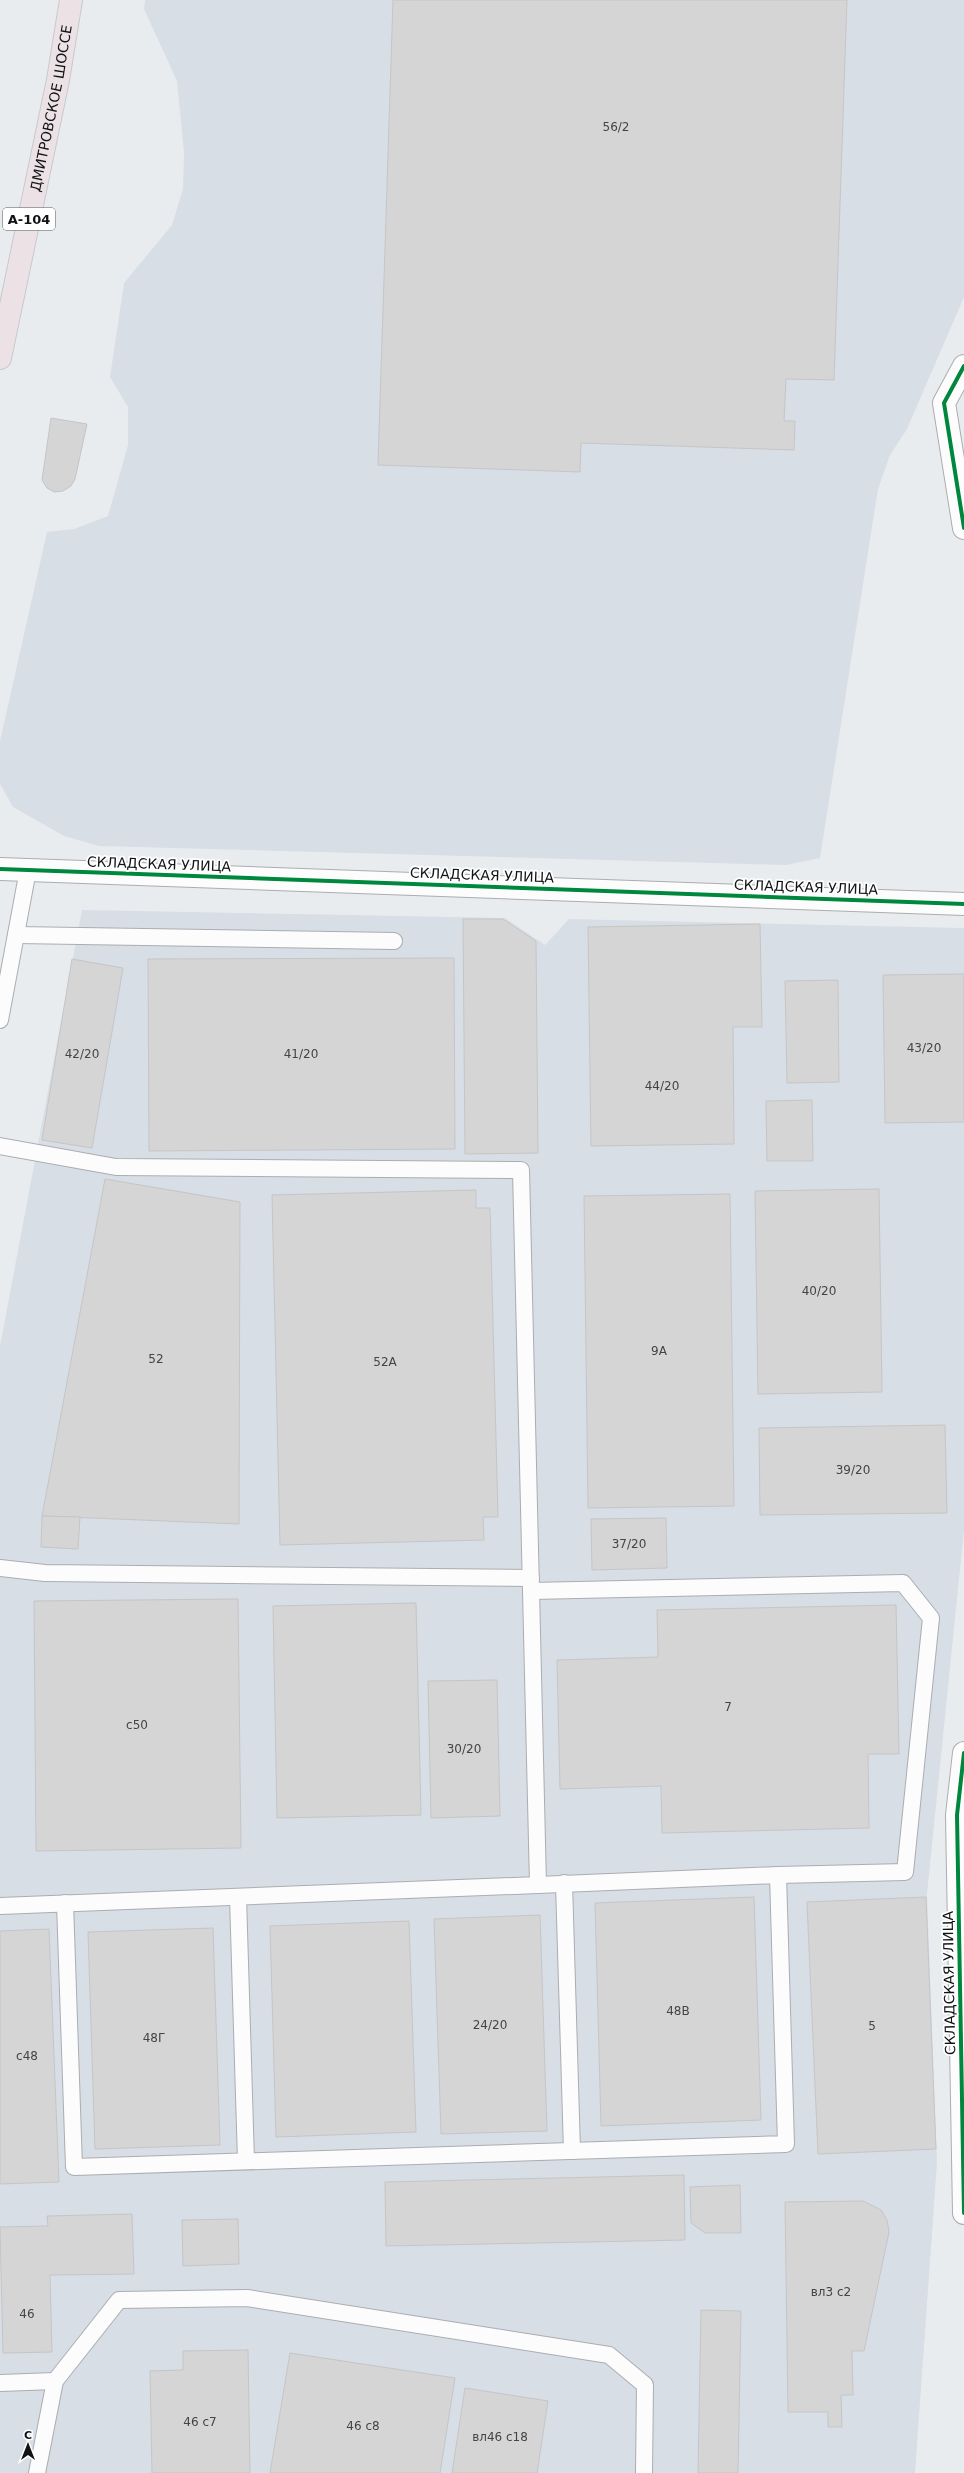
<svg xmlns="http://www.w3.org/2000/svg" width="964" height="2473" font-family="'DejaVu Sans',sans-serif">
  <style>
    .built { fill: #d8dee6 }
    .building { fill: #d5d5d5; stroke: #c5c5c5 }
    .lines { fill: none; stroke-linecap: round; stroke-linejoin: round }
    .lane-casing { stroke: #abadb0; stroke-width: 18 }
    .street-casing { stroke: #abadb0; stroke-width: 24 }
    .highway-casing { stroke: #c8c9cb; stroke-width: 24 }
    .lane { stroke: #fcfcfd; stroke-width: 16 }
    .street { stroke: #fcfcfd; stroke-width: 22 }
    .highway { stroke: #ece2e6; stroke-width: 22 }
    .cycleway-casing { stroke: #fff; stroke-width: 6 }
    .cycleway { stroke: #00873e; stroke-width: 4 }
    .labels { text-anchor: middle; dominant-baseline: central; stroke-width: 3.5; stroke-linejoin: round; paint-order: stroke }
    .number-label { font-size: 12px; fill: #434446 }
    .shield { fill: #fff; stroke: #595a5c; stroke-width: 1 }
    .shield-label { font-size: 13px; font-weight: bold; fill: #121316 }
    .street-label { font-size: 14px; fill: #121316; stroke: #fff }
  </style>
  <rect width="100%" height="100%" fill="#e9ecef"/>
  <g class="built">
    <polygon points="145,0 964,0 964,297 907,429 890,455 878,489 820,858 786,865 99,846 64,836 13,807 0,784 0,741 47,532 74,529 108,516 128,445 128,407 110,377 124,283 172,225 183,189 184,152 177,81 144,9"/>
    <polygon points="82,910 505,918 545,945 569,919 964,928 964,1530 927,1894 937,2163 915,2473 0,2473 0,1346"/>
  </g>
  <g class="building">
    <polygon points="393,0 847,0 834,380 786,379 784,421 795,421 794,450 581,443 580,472 378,465"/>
    <polygon points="51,418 87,424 75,479 71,486 63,491 54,492 47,488 42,480"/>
    <polygon points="463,919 503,919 536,941 538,1153 465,1154"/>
    <polygon points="760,924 762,1027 733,1027 734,1144 591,1146 588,927"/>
    <polygon points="454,958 455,1149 149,1151 148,959"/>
    <polygon points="72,959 123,968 92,1148 42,1140"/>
    <polygon points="964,974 964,1122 885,1123 883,975"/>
    <polygon points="838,980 839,1082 787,1083 785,981"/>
    <polygon points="812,1100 813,1161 767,1161 766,1101"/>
    <polygon points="105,1179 240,1202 239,1524 42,1516"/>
    <polygon points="879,1189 882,1392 758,1394 755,1191"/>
    <polygon points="476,1190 476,1208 490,1208 498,1517 483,1517 484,1540 280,1545 272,1195"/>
    <polygon points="730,1194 734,1506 588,1508 584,1196"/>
    <polygon points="945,1425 947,1513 760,1515 759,1428"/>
    <polygon points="42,1516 80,1517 78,1549 41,1547"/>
    <polygon points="666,1518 667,1568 592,1570 591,1519"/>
    <polygon points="238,1599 241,1848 36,1851 34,1601"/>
    <polygon points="416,1603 421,1815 277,1818 273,1606"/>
    <polygon points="896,1605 899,1754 868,1754 869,1828 662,1833 661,1786 560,1789 557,1660 658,1657 657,1610"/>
    <polygon points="497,1680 500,1816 431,1818 428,1681"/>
    <polygon points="754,1897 761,2120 601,2126 595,1903"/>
    <polygon points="926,1897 936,2149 818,2154 807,1902"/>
    <polygon points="540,1915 547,2131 441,2134 434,1919"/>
    <polygon points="409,1921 416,2132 276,2137 270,1926"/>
    <polygon points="213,1928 220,2145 95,2149 88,1932"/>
    <polygon points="49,1929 59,2182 0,2184 0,1931"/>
    <polygon points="684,2175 685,2240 386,2246 385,2182"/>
    <polygon points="740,2185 741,2233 705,2233 691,2223 690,2187"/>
    <polygon points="863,2201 881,2210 887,2220 889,2232 864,2351 852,2351 853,2395 841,2395 842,2427 828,2427 828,2412 788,2412 785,2202"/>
    <polygon points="132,2214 134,2274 50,2275 52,2352 3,2353 0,2227 48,2226 47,2216"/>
    <polygon points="238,2219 239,2264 183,2266 182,2220"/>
    <polygon points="701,2310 741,2311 738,2473 698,2473"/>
    <polygon points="248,2350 250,2473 152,2473 150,2371 183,2370 183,2351"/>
    <polygon points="290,2353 455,2378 440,2473 270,2473"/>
    <polygon points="465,2388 548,2401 537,2473 452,2473"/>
  </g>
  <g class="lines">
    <defs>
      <g id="lane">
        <polyline points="16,935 394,941"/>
        <polyline points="0,1020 28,870"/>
        <polyline points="0,1146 116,1167 521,1170 538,1885 0,1906"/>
        <polyline points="0,1568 45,1573 531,1578"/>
        <polyline points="531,1591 903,1583 931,1618 905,1872 778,1875"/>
        <polyline points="564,1883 572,2151"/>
        <polyline points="238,1897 246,2161"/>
        <polyline points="65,1903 74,2167 786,2144 778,1875 538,1885"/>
        <polyline points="0,2383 55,2381"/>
        <polyline points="37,2473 55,2381 119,2300 247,2298 609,2355 645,2385 644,2473"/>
      </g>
      <g id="street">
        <polyline points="964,366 944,403 964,528"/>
        <polyline points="0,869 964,904"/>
        <polyline points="964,1753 957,1815 964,2213"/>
      </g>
      <g id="highway">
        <path id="s1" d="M0,358L58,80L71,0"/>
      </g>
    </defs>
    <use href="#lane" class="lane-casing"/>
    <use href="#street" class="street-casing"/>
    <use href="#highway" class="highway-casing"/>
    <use href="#lane" class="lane"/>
    <use href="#street" class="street"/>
    <use href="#highway" class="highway"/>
    <defs>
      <g id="cycleway">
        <polyline points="964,366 944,403 964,528"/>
        <polyline points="0,869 964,904"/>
        <polyline points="964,1753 957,1815 964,2213"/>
      </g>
    </defs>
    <use href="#cycleway" class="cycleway-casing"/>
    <use href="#cycleway" class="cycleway"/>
  </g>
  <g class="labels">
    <g class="number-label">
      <text x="616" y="127">56/2</text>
      <text x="924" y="1048">43/20</text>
      <text x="82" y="1054">42/20</text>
      <text x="301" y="1054">41/20</text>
      <text x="662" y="1086">44/20</text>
      <text x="819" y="1291">40/20</text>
      <text x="659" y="1351">9А</text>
      <text x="156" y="1359">52</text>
      <text x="385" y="1362">52А</text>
      <text x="853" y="1470">39/20</text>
      <text x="629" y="1544">37/20</text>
      <text x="728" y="1707">7</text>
      <text x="137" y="1725">с50</text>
      <text x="464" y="1749">30/20</text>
      <text x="678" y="2011">48В</text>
      <text x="490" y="2025">24/20</text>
      <text x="872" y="2026">5</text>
      <text x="154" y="2038">48Г</text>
      <text x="27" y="2056">с48</text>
      <text x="831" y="2292">вл3 с2</text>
      <text x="27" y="2314">46</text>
      <text x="200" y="2422">46 с7</text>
      <text x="363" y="2426">46 с8</text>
      <text x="500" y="2437">вл46 с18</text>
    </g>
    <rect class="shield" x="3" y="208" width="52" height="22" rx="3"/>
    <g class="shield-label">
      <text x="29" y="219">А-104</text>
    </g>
    <g class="street-label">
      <text stroke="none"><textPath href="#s1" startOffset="255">ДМИТРОВСКОЕ ШОССЕ</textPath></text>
      <text transform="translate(159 864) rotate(2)">СКЛАДСКАЯ УЛИЦА</text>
      <text transform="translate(482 875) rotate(2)">СКЛАДСКАЯ УЛИЦА</text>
      <text transform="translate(806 887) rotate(2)">СКЛАДСКАЯ УЛИЦА</text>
      <text transform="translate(949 1983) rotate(-91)">СКЛАДСКАЯ УЛИЦА</text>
    </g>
  </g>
  <g transform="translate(28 2445)" stroke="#ffffff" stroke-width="3" paint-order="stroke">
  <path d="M0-3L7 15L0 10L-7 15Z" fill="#121316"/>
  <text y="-6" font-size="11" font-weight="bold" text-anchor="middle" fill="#121316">С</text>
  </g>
</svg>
